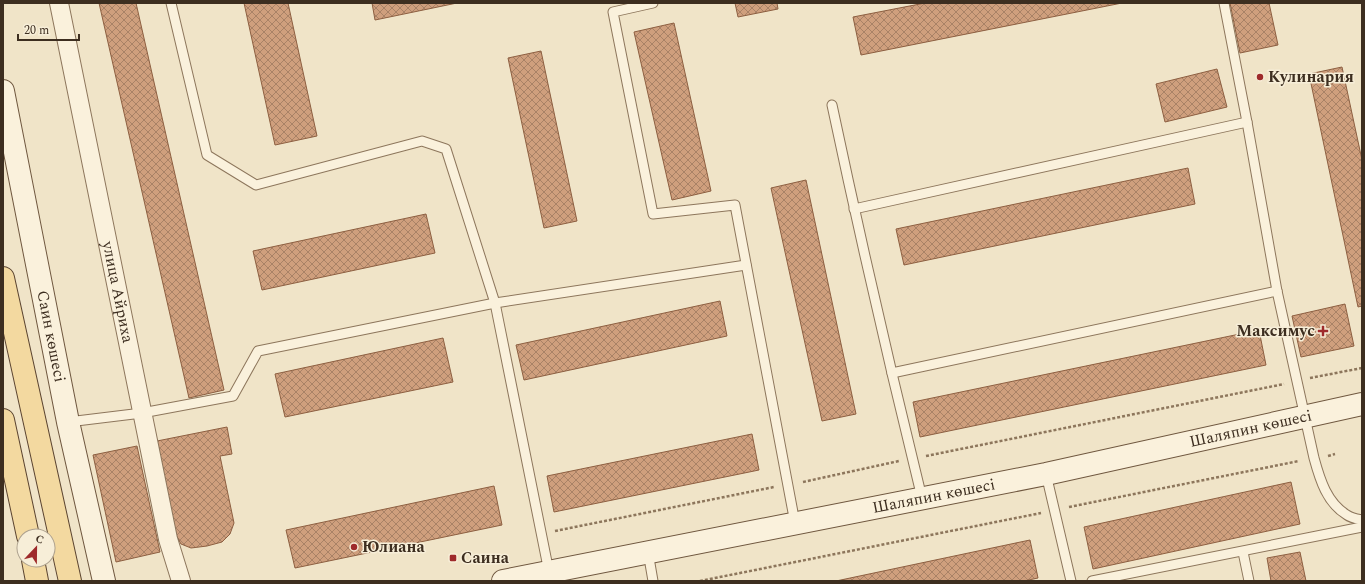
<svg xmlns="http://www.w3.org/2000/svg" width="1365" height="584" font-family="Spectral,serif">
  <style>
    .building { fill: url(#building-cross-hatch); stroke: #8d5f41 }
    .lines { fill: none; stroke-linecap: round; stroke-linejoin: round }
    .service-casing { stroke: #8d765c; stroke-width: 11 }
    .minor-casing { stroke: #8d765c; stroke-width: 20 }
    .secondary-casing { stroke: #6f573f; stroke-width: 24 }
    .primary-casing { stroke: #5b4430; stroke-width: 24 }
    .path { stroke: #8d765c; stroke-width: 2.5; stroke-dasharray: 3 2; stroke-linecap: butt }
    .service { stroke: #faf1dc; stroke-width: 9 }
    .minor { stroke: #faf1dc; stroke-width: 18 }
    .secondary { stroke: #faf1dc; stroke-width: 22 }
    .primary { stroke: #f3d9a0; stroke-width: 22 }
    .poi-dot { fill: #9e2a2b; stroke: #f7eed8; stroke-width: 1.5 }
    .labels { text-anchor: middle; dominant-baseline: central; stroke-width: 3; stroke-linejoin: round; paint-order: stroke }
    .poi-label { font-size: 16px; font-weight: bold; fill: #3d2e20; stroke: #f7eed8; text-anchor: start }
    .street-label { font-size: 16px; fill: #3d2e20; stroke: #f7eed8 }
  </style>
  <defs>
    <pattern id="building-cross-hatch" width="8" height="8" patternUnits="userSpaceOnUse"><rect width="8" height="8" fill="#cf9f7d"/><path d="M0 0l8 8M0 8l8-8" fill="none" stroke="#a98266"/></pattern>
  </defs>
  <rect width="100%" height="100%" fill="#f0e4c8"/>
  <g class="building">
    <polygon points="99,3 136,3 224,390 189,398"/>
    <polygon points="244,3 288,3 317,136 275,145"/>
    <polygon points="372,3 457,3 375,20"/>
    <polygon points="735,3 777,3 778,9 738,17"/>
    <polygon points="925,3 1122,3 861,55 853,17"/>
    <polygon points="1230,3 1269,3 1278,45 1240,53"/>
    <polygon points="674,23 711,191 672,200 634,32"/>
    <polygon points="541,51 577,221 544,228 508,58"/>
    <polygon points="1342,67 1362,160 1362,306 1358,307 1309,74"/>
    <polygon points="1217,69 1227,107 1165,122 1156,84"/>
    <polygon points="1188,168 1195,204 904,265 896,229"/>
    <polygon points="806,180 856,414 822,421 771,188"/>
    <polygon points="426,214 435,253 262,290 253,251"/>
    <polygon points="720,301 727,336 524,380 516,345"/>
    <polygon points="1345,304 1354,346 1301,357 1292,316"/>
    <polygon points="1259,330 1266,365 920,437 913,402"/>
    <polygon points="443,338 453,382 285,417 275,374"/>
    <polygon points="227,427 232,454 220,456 234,523 230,534 222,542 207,546 191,548 181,544 176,535 157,441"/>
    <polygon points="752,434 759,470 554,512 547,476"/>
    <polygon points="137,446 160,552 116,562 93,455"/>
    <polygon points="1291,482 1300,524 1093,569 1084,527"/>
    <polygon points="494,486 502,525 295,568 286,530"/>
    <polygon points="1030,540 1038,578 1024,581 836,581"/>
    <polygon points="1300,552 1306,581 1271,581 1267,558"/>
  </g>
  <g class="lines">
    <defs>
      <g id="service">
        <polyline points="171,3 207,155 256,185 422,141 446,149 495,303 549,572"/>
        <polyline points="653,3 613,12 653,214 735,205 795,523"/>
        <path d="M1224,3L1247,122L1277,291L1314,458C1320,480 1327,503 1347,515C1351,518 1357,519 1362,520"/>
        <path d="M832,105C860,237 890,368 922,498"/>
        <polyline points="854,209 1247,122"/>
        <polyline points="892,373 1277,291"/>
        <polyline points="68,422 142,413 233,396 258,351 495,303 746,265"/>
        <polyline points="1046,474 1071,581"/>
        <polyline points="648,552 653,581"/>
        <polyline points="1243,552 1249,581"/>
        <polyline points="1092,581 1362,527"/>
      </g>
      <g id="minor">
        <path id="s1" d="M59,3L168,539L181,581"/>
      </g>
      <g id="secondary">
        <path id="s2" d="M3,91L68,422L104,581"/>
        <path id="s3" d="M503,581L1046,474L1362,404"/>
      </g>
      <g id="primary">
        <polyline points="3,278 70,581"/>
        <polyline points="3,420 28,536"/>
        <polyline points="33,560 37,581"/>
      </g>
    </defs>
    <use href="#service" class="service-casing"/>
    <use href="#minor" class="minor-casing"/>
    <use href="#secondary" class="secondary-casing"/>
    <use href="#primary" class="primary-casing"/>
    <g class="path">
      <polyline points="1310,378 1362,368"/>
      <polyline points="926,456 1284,384"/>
      <polyline points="1328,456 1335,454"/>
      <polyline points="803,482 899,461"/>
      <polyline points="1069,507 1299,461"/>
      <polyline points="555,531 774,487"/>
      <polyline points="700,581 1041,513"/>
    </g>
    <use href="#service" class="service"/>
    <use href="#minor" class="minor"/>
    <use href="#secondary" class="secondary"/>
    <use href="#primary" class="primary"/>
  </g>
  <g class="poi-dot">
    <circle cx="1260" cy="77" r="4"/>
    <path d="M1321 325h4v4h4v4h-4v4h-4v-4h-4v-4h4z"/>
    <circle cx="354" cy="547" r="4"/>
    <rect x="449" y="554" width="8" height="8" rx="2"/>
  </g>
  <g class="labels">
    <g class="poi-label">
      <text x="1268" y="77">Кулинария</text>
      <text x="1315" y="331" text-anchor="end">Максимус</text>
      <text x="362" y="547">Юлиана</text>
      <text x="461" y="558">Саина</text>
    </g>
    <g class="street-label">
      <text stroke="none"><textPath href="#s1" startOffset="295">улица Айриха</textPath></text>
      <text stroke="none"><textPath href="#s2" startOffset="250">Саин көшесі</textPath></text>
      <text stroke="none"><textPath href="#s3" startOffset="763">Шаляпин көшесі</textPath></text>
      <text stroke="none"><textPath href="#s3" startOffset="439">Шаляпин көшесі</textPath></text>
    </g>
  </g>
  <rect width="1365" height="584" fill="none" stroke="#3d2e20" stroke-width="8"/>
  <g transform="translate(36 548) rotate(22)"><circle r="19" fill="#f7eed8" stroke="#ada18e"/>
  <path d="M0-3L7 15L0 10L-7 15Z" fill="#9e2a2b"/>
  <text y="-6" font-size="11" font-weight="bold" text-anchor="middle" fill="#3d2e20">С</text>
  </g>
  <path d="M18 34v6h61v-6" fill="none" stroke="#3d2e20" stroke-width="2"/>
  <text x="24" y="34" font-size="12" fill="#3d2e20" stroke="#f7eed8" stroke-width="3" paint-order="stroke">20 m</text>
</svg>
